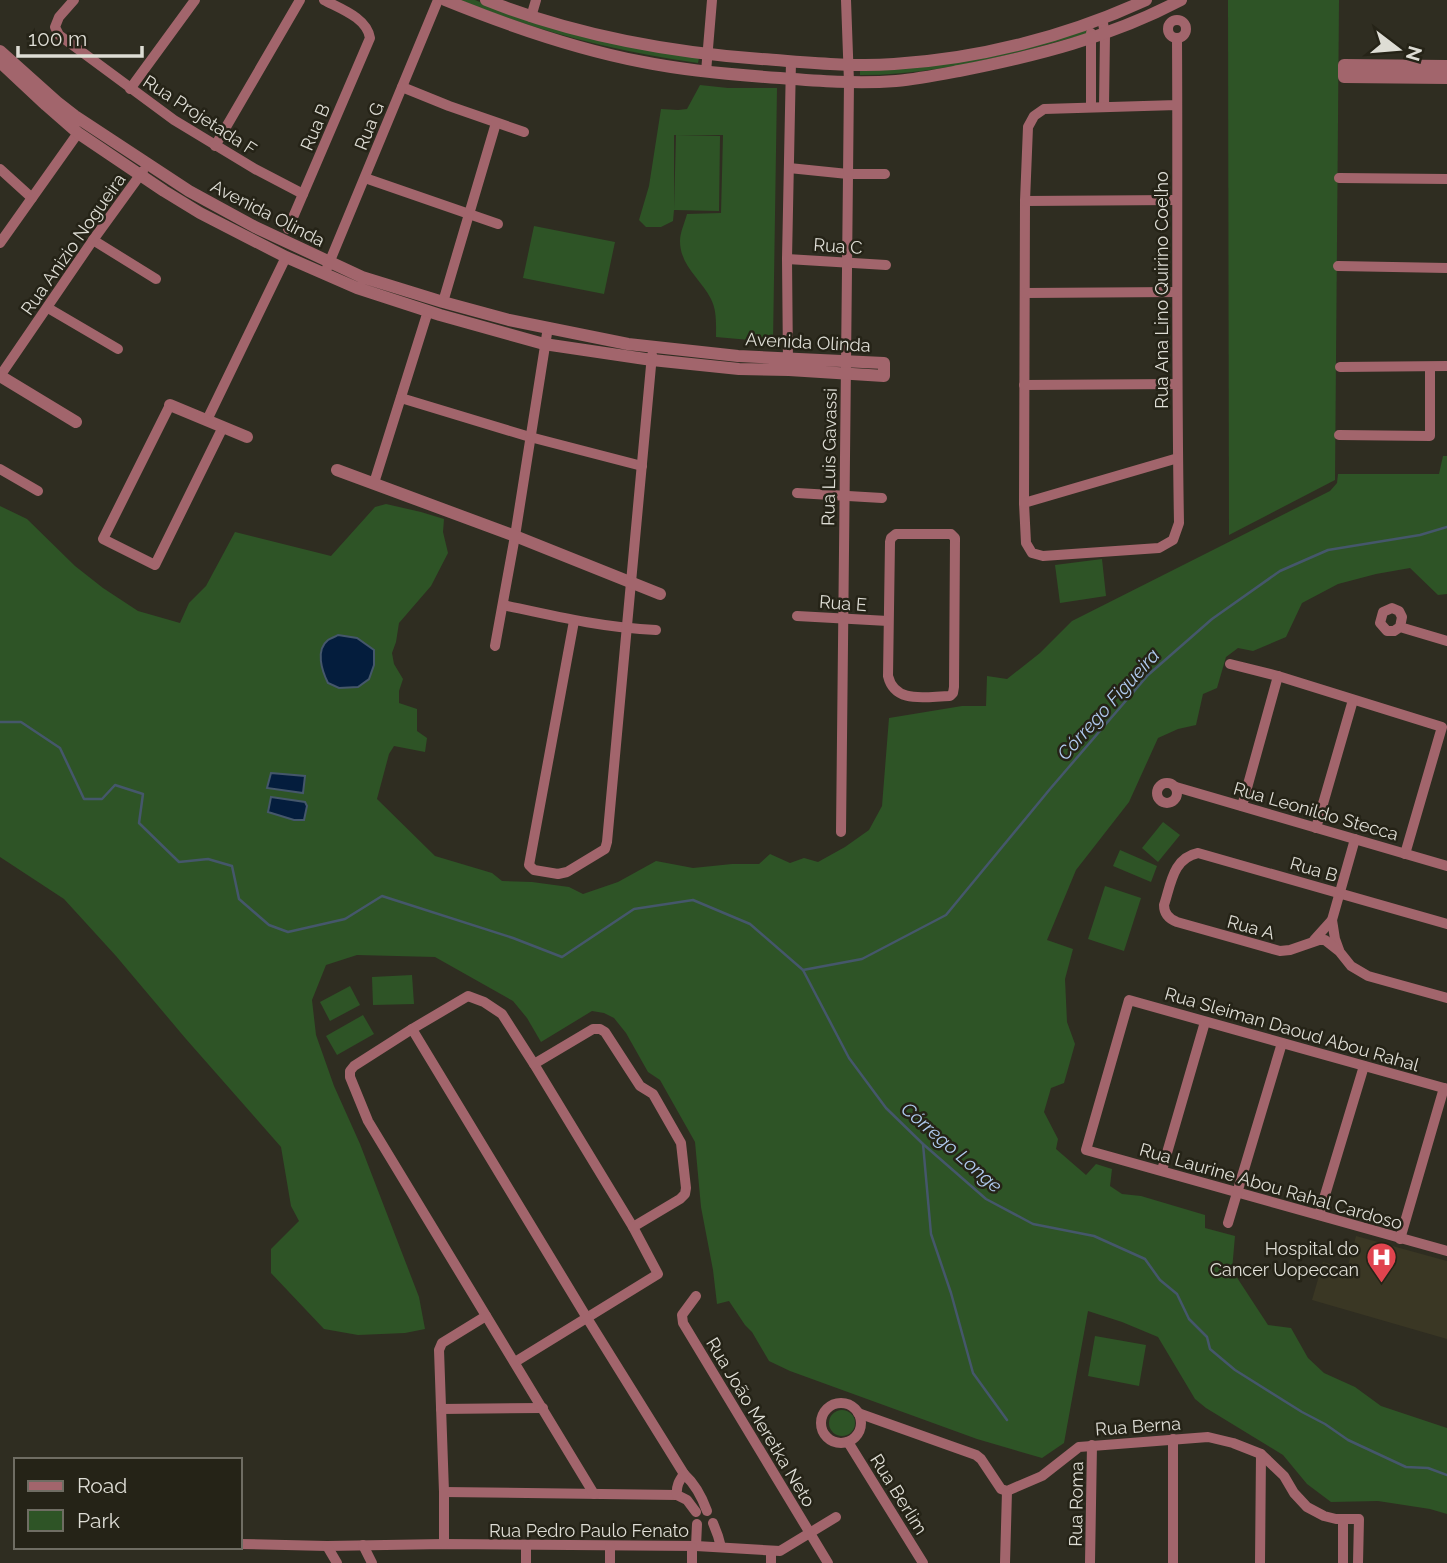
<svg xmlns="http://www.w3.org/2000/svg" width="1447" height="1563" font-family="Raleway,sans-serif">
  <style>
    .built { fill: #3a3724 }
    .green { fill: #2e5426 }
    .water { fill: #041d3d; stroke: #45576b; stroke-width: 2 }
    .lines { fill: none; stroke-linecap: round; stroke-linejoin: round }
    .stream { stroke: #45576b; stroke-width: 2.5 }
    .minor { stroke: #a2656c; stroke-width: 10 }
    .tertiary { stroke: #a2656c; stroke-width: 12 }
    .labels { text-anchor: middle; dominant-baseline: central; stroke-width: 5; stroke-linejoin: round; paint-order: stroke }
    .street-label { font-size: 18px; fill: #deddd5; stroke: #252317 }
    .poi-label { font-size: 18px; fill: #deddd5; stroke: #252317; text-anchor: end }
    .water-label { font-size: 19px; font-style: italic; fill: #b0caef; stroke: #252317 }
  </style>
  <rect width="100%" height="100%" fill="#2f2d21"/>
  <polygon class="built" points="1356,1236 1447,1261 1447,1339 1312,1300 1323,1262 1347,1269"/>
  <g class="green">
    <path d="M460,0H475L490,6L699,58L698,63C614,51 539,32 460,0Z"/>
    <polygon points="1228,0 1339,0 1335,480 1229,535"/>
    <path d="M1088,29L1089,33C1014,54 938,75 860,75V71Z"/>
    <path d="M700,85L728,88H777L773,342L716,337C716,324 717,311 711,299C701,279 680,266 680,241C680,232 685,222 687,214L721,213L723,135H674V209L676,135L720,136L719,211L674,210L673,221L661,227H646L639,220L649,186L661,109L678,110L687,109Z"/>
    <polygon points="534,226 615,242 604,294 523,278"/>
    <polygon points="1443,456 1447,456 1447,594 1438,595 1410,568 1376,574 1338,584 1302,603 1286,637 1253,651 1238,648 1226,657 1217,688 1203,694 1196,725 1178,729 1158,738 1129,802 1076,870 1047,940 1073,949 1065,979 1067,1022 1075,1044 1064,1083 1051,1088 1044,1112 1058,1139 1056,1149 1086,1175 1096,1164 1112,1169 1110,1186 1122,1194 1141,1196 1205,1215 1205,1228 1235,1236 1232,1270 1268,1325 1291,1328 1308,1358 1324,1373 1355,1387 1381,1406 1447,1428 1447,1514 1430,1509 1378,1501 1331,1502 1307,1484 1283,1455 1206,1408 1195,1399 1158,1337 1122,1322 1088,1311 1064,1443 1042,1458 977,1439 790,1371 769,1361 752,1332 745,1325 729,1301 717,1304 713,1270 701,1207 695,1142 660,1080 648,1072 626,1033 614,1018 604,1013 592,1011 541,1042 527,1018 513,1001 435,957 357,955 326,965 312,1000 316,1035 334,1086 360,1144 419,1297 425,1329 405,1333 358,1335 324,1329 271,1273 271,1249 299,1221 291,1206 281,1147 186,1039 116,956 64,899 0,857 0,506 27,519 75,566 103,588 138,611 180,623 189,603 206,586 235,532 331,556 375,507 386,504 421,512 444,519 443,532 448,553 431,586 399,623 396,642 392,653 394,664 403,679 399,691 399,703 417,709 417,731 427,738 425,752 394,746 389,754 377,799 435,856 492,873 502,881 532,882 569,887 583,894 618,882 656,861 693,868 732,864 759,864 770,854 790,863 804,858 818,862 845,847 869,830 882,806 889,718 962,706 986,706 987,676 1007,679 1040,653 1072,621 1330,491 1337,483 1338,474 1439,474"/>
    <polygon points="1102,559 1106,596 1060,603 1055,565"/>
    <polygon points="1163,822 1180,835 1158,862 1142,848"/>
    <polygon points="1120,850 1157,866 1151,882 1113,866"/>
    <polygon points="1105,886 1141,898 1124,951 1088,939"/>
    <polygon points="412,975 414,1004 373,1005 372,977"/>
    <polygon points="350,986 360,1005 330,1021 320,1002"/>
    <polygon points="363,1015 374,1034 337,1055 326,1036"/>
    <polygon points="1095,1336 1146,1345 1139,1386 1088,1376"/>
    <circle cx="842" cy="1423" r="13"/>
  </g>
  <g class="water">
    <path d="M338,635L357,638L374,650V665L369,679L358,687L339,688L328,683C322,671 315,650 328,640C331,638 335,637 338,635Z"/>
    <polygon points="271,773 305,776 303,793 267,788"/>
    <polygon points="271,797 305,802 307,806 304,820 294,820 268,812"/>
  </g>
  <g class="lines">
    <g class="stream">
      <polyline points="0,722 21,722 60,748 84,799 102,799 115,785 143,794 139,823 179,862 208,859 232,866 239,899 269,925 288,932 345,919 382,896 513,938 562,957 634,909 693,900 750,924 803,970 862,959 946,915 1050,789 1148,675 1212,619 1280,571 1328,550 1420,535 1447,527"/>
      <polyline points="803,970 849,1058 886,1108 923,1144 986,1199 1033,1224 1094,1236 1145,1259 1160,1280 1177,1294 1189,1319 1207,1337 1210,1349 1235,1370 1302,1412 1325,1424 1348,1440 1406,1467 1428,1468 1447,1475"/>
      <polyline points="923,1144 931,1234 951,1293 973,1373 1007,1420"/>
    </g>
    <g class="minor">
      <polyline points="74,0 59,17 55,27 59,35 174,120 255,169 303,194"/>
      <polyline points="531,17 536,0"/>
      <polyline points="1102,18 1105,34 1104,106"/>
      <circle cx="1177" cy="29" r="9"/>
      <path d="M1177,38C1178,200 1176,362 1179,523L1173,540L1159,548L1043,556L1032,553L1026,543L1024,503L1025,201L1028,127L1034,116L1044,109L1177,105"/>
      <polyline points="706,72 712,0"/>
      <polyline points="402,87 449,106 524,132"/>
      <polyline points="130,89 195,0"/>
      <polyline points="1091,107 1091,33"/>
      <polyline points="215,146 300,0"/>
      <polyline points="789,168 848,174 885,174"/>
      <polyline points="0,169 32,198"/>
      <polyline points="365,178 498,224"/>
      <polyline points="1339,178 1447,179"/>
      <polyline points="1025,201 1176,200"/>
      <path d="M288,229L370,38C367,18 341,9 324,0"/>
      <polyline points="93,240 156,279"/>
      <polyline points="0,243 78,133"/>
      <polyline points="787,259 886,265"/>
      <polyline points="1338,266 1447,268"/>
      <polyline points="327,268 438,0"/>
      <polyline points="1025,293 1177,292"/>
      <polyline points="443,302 496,123"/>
      <polyline points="48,308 118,349"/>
      <polyline points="788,363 787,259 791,61"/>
      <polyline points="1340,367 1447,366"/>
      <polyline points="0,376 93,240 143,171"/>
      <polyline points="1024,385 1177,384"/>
      <polyline points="401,398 530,437 642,466"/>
      <polyline points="170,405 103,539 155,565 223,427"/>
      <polyline points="207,420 286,257"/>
      <polyline points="1339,435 1430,436 1430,367"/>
      <polyline points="0,469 38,491"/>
      <polyline points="374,483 428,311"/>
      <polyline points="797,493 882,498"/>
      <polyline points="1024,503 1178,458"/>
      <path d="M896,534H951L955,538L954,687L953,693L950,696C927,696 895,705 888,676L890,542L891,538Z"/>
      <path d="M503,605C554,616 604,628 656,630"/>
      <polyline points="797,616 888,621"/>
      <polyline points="574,621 529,865 534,870 558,874 567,872 605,849 607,842 652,355"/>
      <polyline points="1400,627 1402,617 1399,611 1392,608 1383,612 1380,623 1387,631 1394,631 1400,627 1447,641"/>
      <polyline points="495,646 515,536 548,327"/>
      <polyline points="1230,664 1278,676 1442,727 1405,854"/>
      <circle cx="1167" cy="793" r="10"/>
      <polyline points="1176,787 1447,866"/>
      <polyline points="1242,806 1278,676"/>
      <polyline points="1316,828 1353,700"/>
      <polyline points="841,832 849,82 846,0"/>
      <polyline points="1332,920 1335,939 1339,950"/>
      <path d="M1447,924L1198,853C1173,858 1171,884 1164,905C1164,914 1169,919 1177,922L1280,951L1290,950L1319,940H1325L1339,951L1351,966L1368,976L1447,998"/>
      <polyline points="1314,940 1332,920 1355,839"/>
      <polyline points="412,1029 468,996 484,1002 502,1014 534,1064 633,1227 658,1274 515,1362"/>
      <polyline points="534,1064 593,1029 600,1029 605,1032 640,1086 653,1094 681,1143 686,1188 685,1194 680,1199 633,1227"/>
      <polyline points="1447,1089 1129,1000 1086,1150 1447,1251"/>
      <polyline points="1162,1170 1205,1022"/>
      <polyline points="1319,1215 1364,1066"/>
      <polyline points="1228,1223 1282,1043"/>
      <polyline points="1400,1239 1444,1088"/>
      <polyline points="696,1296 682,1315 683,1323 828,1563"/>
      <circle cx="841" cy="1423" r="20"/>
      <polyline points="441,1409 543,1408"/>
      <polyline points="858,1413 976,1455 981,1459 1001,1489 1007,1491 1042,1476 1079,1447 1208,1437 1233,1443 1261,1454 1284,1476 1294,1493 1307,1507 1324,1516 1336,1519 1359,1519 1358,1563"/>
      <polyline points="848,1442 923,1563"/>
      <path d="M684,1474C695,1484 702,1497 707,1511"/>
      <polyline points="444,1492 677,1495"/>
      <path d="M594,1494L368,1121L350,1077V1071L354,1066L412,1029L587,1318L684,1474C679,1481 676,1486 677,1495L687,1500L696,1512"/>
      <polyline points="713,1523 718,1536 721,1547"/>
      <polyline points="240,1544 327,1546 444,1544 696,1546 780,1551 836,1517"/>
      <polyline points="444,1544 444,1492 439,1350 442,1343 486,1316"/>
      <polyline points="363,1545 372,1563"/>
      <polyline points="327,1546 337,1563"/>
      <polyline points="696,1546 697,1524"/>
      <polyline points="526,1563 526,1546"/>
      <polyline points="610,1563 610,1546"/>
      <polyline points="692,1563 692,1547"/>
      <polyline points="771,1563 771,1551"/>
      <polyline points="1005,1563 1007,1491"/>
      <polyline points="1090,1563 1092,1445"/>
      <polyline points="1173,1563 1173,1439"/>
      <polyline points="1260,1563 1261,1454"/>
      <polyline points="1343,1563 1343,1520"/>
    </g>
    <g class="tertiary">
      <path d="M445,0C509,26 575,49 643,62C688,71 734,75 780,78C818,81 857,84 896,81C918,79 938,75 959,71C1036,56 1111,37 1181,0"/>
      <path d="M486,0C574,35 666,52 761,59C805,62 849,67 894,64C979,59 1068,36 1146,0"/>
      <polyline points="0,51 57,102 75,116 189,191 255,227 362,277 443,302 509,320 628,344 738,356 884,363 884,376 789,370 739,369 652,360 544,344 440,315 357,288 286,257 200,213 164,191 78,133 46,105 0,62"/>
      <polyline points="1447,66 1344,65 1344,77 1447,78"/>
      <polyline points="0,376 76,422"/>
      <polyline points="170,405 247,437"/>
      <polyline points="337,470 515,536 660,594"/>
    </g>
  </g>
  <defs>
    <symbol id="hospital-pin" viewBox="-11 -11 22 30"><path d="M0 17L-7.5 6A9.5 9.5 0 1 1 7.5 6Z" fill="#e0444e" stroke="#252317"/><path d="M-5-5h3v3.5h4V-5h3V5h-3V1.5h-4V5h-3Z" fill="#fff"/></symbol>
  </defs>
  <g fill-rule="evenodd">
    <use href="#hospital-pin" x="1364" y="1240" width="35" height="47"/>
  </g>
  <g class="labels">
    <g class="street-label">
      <text transform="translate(200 115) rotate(33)">Rua Projetada F</text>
      <text transform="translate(369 126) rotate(-68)">Rua G</text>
      <text transform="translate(315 127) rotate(-67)">Rua B</text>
      <text transform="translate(268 213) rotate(27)">Avenida Olinda</text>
      <text transform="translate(73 244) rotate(-55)">Rua Anizio Nogueira</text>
      <text transform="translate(838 246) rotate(4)">Rua C</text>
      <text transform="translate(1161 290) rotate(-90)">Rua Ana Lino Quirino Coelho</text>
      <text transform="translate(808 342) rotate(3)">Avenida Olinda</text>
      <text transform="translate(829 457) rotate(-89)">Rua Luis Gavassi</text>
      <text transform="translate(843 603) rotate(4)">Rua E</text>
      <text transform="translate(1316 811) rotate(16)">Rua Leonildo Stecca</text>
      <text transform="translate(1314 869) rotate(16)">Rua B</text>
      <text transform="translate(1251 927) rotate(15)">Rua A</text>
      <text transform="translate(1292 1029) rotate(16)">Rua Sleiman Daoud Abou Rahal</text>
      <text transform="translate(1271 1186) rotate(16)">Rua Laurine Abou Rahal Cardoso</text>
      <text transform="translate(761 1422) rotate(59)">Rua João Meretka Neto</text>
      <text transform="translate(1138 1426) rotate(-4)">Rua Berna</text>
      <text transform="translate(899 1494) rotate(58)">Rua Berlim</text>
      <text transform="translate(1076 1504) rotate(-89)">Rua Roma</text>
      <text x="589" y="1530">Rua Pedro Paulo Fenato</text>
    </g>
    <g class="poi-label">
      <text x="1359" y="1248">Hospital do<tspan x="1359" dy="21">Cancer Uopeccan</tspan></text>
    </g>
    <g class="water-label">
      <text transform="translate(1108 704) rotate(-48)">Córrego Figueira</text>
      <text transform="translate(952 1147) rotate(41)">Córrego Longe</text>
    </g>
  </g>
  <rect x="14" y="1458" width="228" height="91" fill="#252317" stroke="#6f6d63" stroke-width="2"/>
  <rect x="28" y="1481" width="35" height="10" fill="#a2656c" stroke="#6f6d63" stroke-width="2"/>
  <text x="77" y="1493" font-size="21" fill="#deddd5">Road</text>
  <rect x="28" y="1510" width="35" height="21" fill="#2e5426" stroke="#6f6d63" stroke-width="2"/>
  <text x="77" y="1528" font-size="21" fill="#deddd5">Park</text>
  <g transform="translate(1398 49) rotate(106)" stroke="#252317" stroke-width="5" paint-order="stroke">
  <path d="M0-5L12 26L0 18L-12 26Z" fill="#deddd5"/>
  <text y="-10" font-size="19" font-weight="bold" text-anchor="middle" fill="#deddd5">N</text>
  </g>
  <path d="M18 46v10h124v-10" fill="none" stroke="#deddd5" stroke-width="3.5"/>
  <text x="28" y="46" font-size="21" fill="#deddd5" stroke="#252317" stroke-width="5" paint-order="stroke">100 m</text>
</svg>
